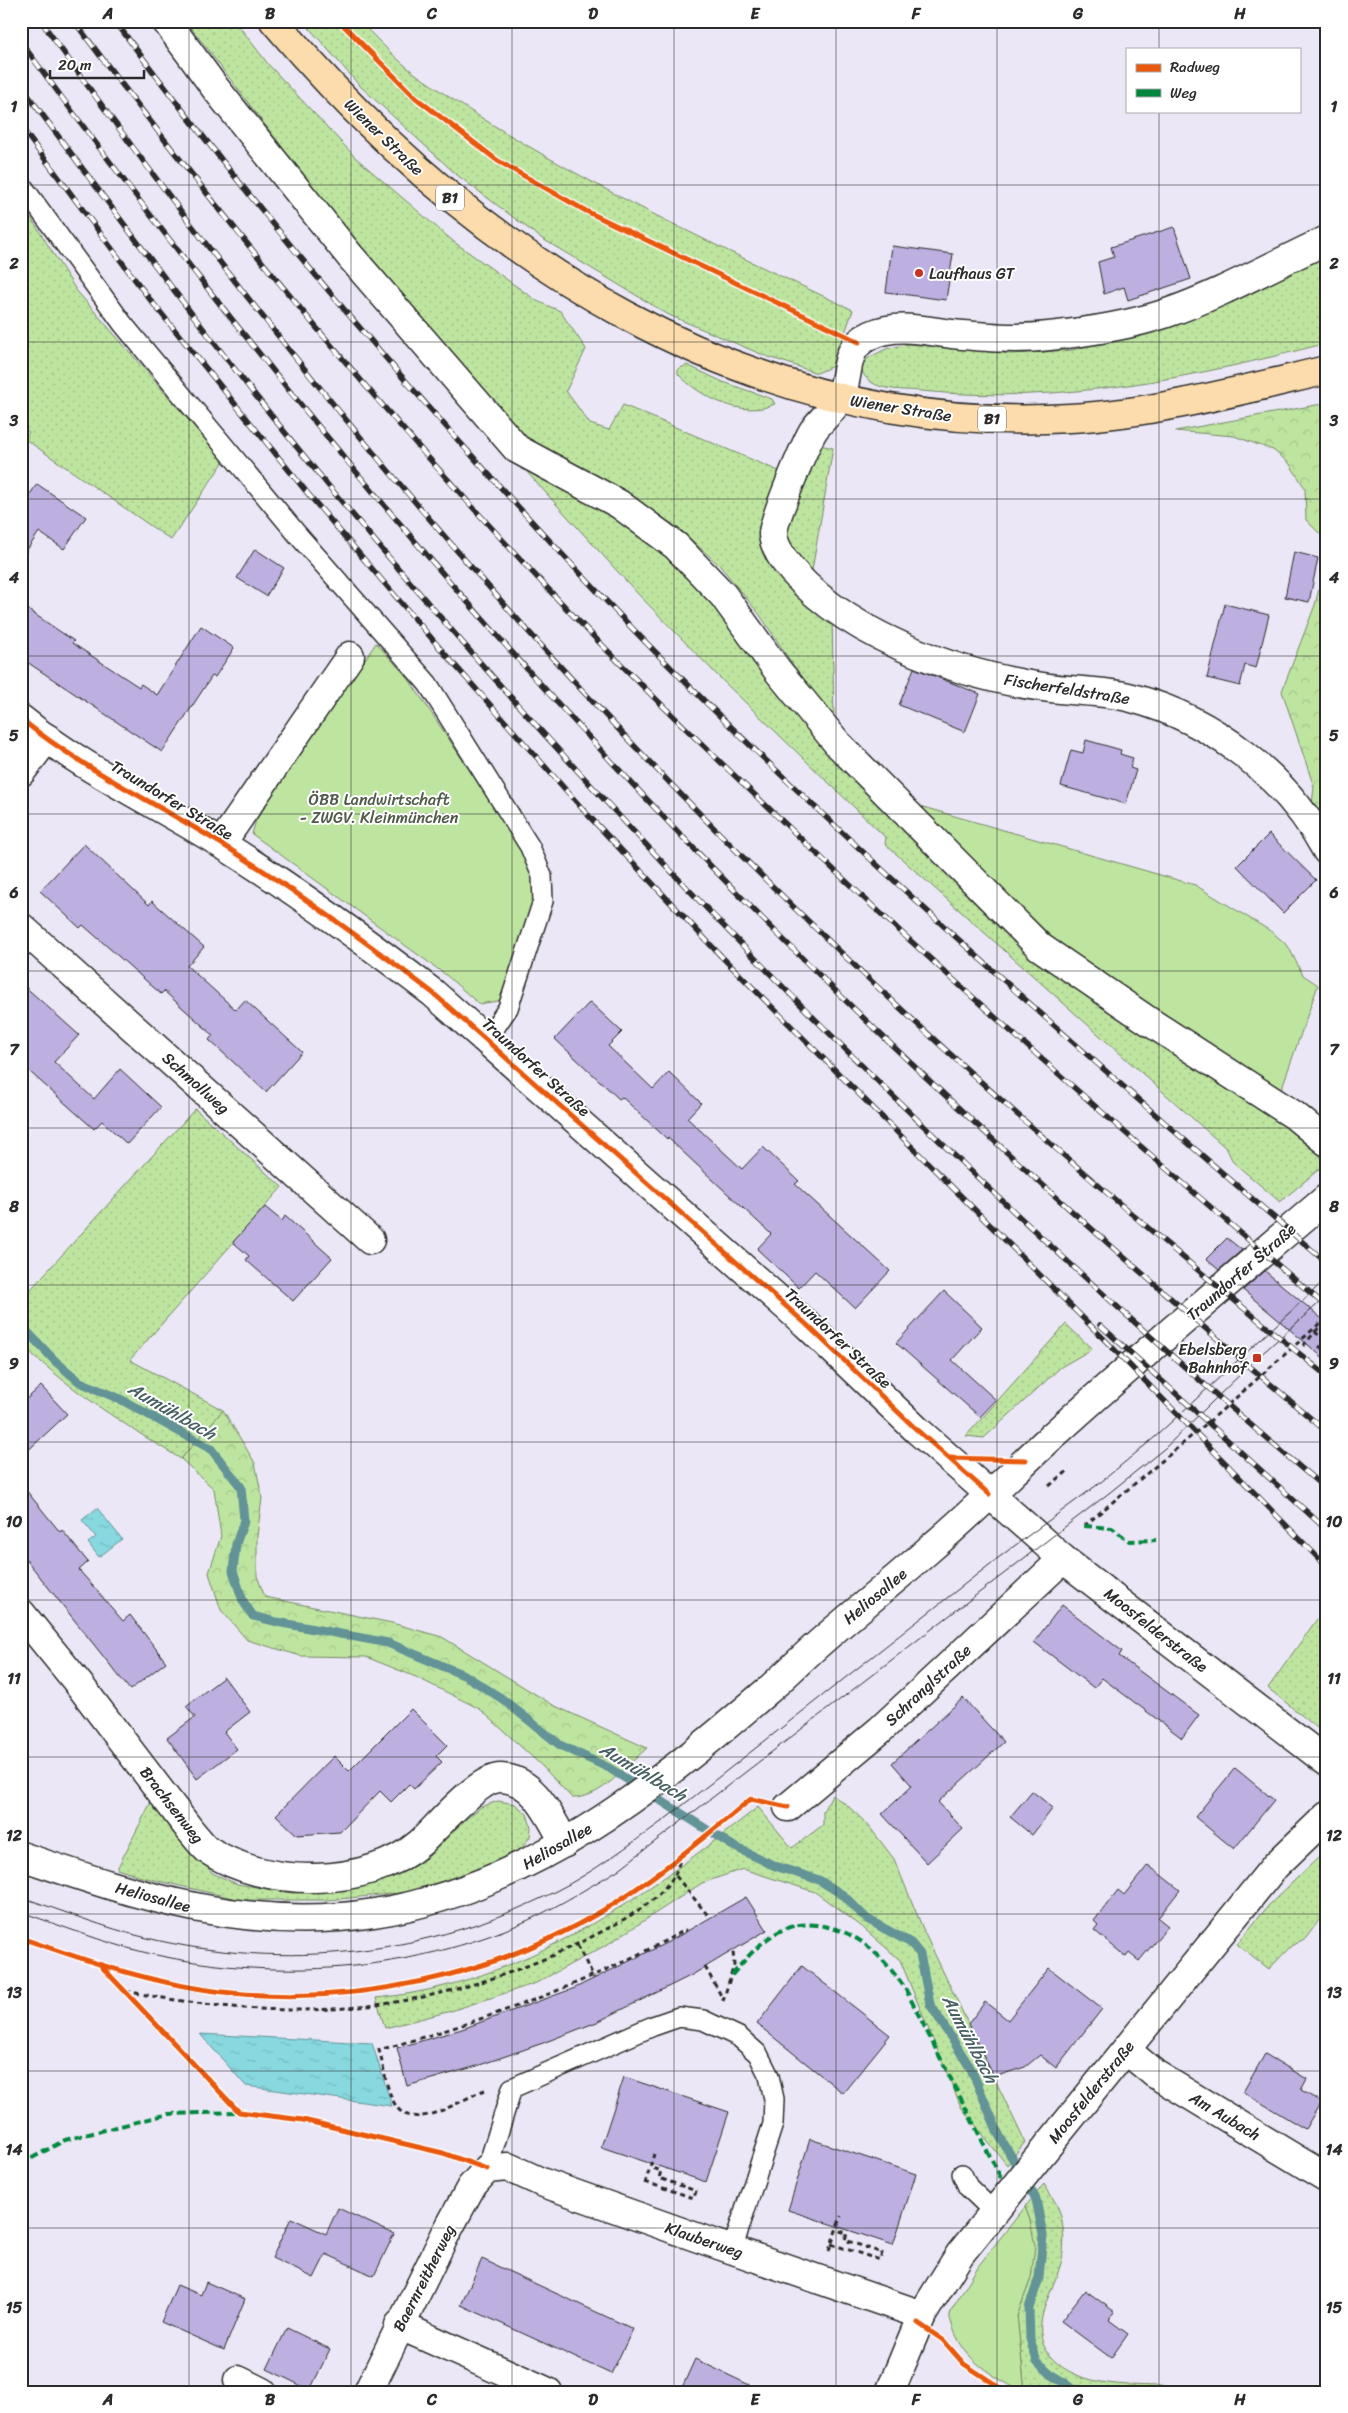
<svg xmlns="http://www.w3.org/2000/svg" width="1348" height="2413" font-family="Sriracha,sans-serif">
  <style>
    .grass { fill: url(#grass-dots); stroke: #748866 }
    .forest { fill: url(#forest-crowns); stroke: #748866 }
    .garden { fill: #bee5a0; stroke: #748866 }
    .water { fill: url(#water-ripples); stroke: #629397 }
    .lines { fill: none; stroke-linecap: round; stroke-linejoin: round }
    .stream { stroke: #629397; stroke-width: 9 }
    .building { fill: #bdafe0; stroke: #2b2b2b }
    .lane-casing { stroke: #2b2b2b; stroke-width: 22 }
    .street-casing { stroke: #2b2b2b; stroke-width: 31 }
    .secondary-casing { stroke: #2b2b2b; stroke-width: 31 }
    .primary-casing { stroke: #2b2b2b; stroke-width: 31 }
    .path { stroke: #2b2b2b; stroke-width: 3; stroke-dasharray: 5 4; stroke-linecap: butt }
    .lane { stroke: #fff; stroke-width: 19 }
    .street { stroke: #fff; stroke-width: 28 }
    .secondary { stroke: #fff; stroke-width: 28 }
    .primary { stroke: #fcdcac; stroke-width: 28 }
    .tram { stroke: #2b2b2b; stroke-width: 1 }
    .rail-casing { stroke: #2b2b2b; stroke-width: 5.5 }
    .rail { stroke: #fff; stroke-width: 4; stroke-dasharray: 11; stroke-linecap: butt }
    .quiet { stroke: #00873e; stroke-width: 4; stroke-dasharray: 8 4; stroke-linecap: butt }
    .cycleway-casing { stroke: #fff; stroke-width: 8 }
    .cycleway { stroke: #e8590c; stroke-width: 5 }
    .grid { fill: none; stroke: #2b2b2b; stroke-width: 1; stroke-opacity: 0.55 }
    .poi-dot { fill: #c8321e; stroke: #fff; stroke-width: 2 }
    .labels { text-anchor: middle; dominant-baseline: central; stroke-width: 4; stroke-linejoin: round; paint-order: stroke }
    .shield { fill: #fff; stroke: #6b6b6b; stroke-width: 1 }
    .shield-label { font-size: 15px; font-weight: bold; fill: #2b2b2b }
    .street-label { font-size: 16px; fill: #2b2b2b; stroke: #fff }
    .poi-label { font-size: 16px; fill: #2b2b2b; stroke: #fff; text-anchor: start }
    .park-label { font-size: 16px; fill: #505a48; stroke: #fff }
    .water-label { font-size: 18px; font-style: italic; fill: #475f61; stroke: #fff }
    .neatline { fill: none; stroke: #2b2b2b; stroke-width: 2 }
    .grid-label { font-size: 16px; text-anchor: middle; font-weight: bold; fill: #2b2b2b }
  </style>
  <defs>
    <pattern id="grass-dots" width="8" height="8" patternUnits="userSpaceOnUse" patternTransform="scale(1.25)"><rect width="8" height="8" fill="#bee5a0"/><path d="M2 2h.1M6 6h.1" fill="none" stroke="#a3c58a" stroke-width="1.8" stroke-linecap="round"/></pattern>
    <pattern id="forest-crowns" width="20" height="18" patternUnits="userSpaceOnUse" patternTransform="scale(1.25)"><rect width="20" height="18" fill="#bee5a0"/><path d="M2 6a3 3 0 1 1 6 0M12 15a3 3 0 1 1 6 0" fill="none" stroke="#a3c58a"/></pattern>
    <pattern id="water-ripples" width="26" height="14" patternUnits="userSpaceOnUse" patternTransform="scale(1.25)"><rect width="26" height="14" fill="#87d8df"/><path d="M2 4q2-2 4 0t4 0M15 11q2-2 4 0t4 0" fill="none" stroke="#75bac0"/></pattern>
  </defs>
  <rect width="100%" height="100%" fill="#ebe7f6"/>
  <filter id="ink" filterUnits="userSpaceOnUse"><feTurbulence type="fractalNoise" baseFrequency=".02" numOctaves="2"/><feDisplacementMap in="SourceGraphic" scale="10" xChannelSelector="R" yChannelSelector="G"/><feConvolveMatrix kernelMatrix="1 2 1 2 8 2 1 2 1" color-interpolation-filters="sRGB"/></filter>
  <g filter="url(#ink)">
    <g class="grass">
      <polygon points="186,21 235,21 268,64 356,158 454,242 537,301 560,311 586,349 566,391 590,424 609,430 623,405 781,472 793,439 833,448 811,576 832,616 834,719 793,665 760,615 721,567 682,531 627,492 529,441 326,205"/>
      <path d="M303,21H359C378,39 396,60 417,75C552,170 704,240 853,310L833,366L817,373L763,355L669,315L541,238L457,175L359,85Z"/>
      <polygon points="21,202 76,290 224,461 171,540 25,439 29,432 21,426"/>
      <path d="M1327,250V343C1192,378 1060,405 921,391C900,389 869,392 861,369L868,358L886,349L909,344L1011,354L1073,350L1151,328Z"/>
      <path d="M687,365L723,382L772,399L775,404C743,419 700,397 678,374V369Z"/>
      <path d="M525,470C570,492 620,512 658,545C701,581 738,638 772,683L1306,1138L1320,1154L1324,1165L1280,1202L1233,1162L1227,1149L885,844L886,838L721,679L639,595Z"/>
      <path d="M195,1109L282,1187L130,1360L223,1410L181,1459C122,1423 74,1393 23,1346L21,1300Z"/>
      <polygon points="1066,1324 1092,1349 1061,1367 984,1438 966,1436"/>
      <polygon points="1327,1605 1327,1736 1268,1688"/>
      <path d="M832,1795L847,1805L868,1825L894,1859L926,1936L1025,2142L1007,2165L961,2107L900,1960L861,1926L815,1892L743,1869L702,1883L608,1944L536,1983L451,2011L385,2028L376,1998C524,1984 645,1896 758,1807L792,1848L823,1825V1811Z"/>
      <polygon points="154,1796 212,1873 237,1884 293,1893 349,1888 404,1872 428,1857 459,1825 481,1807 498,1801 515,1804 527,1814 531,1827 530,1837 520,1850 498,1862 420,1891 329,1900 242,1900 145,1878 117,1869"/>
      <polygon points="1327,1854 1327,1909 1306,1938 1291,1946 1269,1969 1237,1944 1269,1905 1320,1856"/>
      <path d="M1044,2184C1048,2192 1056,2201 1059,2210C1064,2224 1065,2245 1062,2259C1055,2291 1026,2325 1050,2356C1060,2367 1070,2373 1085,2378C1127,2391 1174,2381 1217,2392H1025L1017,2316L1031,2278L1030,2220L1025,2207Z"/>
    </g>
    <g class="forest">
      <polygon points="1327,403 1327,541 1306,520 1305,488 1289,463 1273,450 1234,436 1175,431"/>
      <polygon points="1327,556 1327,827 1312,804 1314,787 1282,691 1315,605"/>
      <path d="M223,1410L255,1463L262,1498L257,1536V1576L265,1597L392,1623L442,1637L553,1705L647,1748C626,1766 601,1799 572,1798L543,1767L480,1709L416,1677L366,1657L301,1656L247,1640L221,1610L209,1573L221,1536L214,1489L181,1459Z"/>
    </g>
    <g class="garden">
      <polygon points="376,643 408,678 524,852 534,876 536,899 508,990 498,1001 479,1004 446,975 252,834 256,820"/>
      <polygon points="909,803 1195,885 1272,932 1288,946 1303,975 1318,985 1279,1096 1077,964"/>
      <path d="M1025,2207L1030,2220L1035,2246L1031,2278L1017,2316L1025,2392H1022C985,2371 959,2358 949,2314L979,2265Z"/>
    </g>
    <g class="water">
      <polygon points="97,1508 122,1539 99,1557 88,1543 96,1537 82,1520"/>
      <polygon points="200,2034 372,2043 392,2106 246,2086"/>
    </g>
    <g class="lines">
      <polyline class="stream" points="21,1325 55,1361 80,1382 122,1400 211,1449 241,1487 244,1521 236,1544 233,1571 243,1601 253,1616 277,1622 388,1643 466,1676 501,1698 560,1745 609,1768 733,1846 775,1866 819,1880 843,1895 867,1919 911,1943 920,1954 930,2004 971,2069 999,2135 1036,2199 1043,2235 1039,2278 1029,2308 1030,2339 1037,2361 1052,2375 1075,2389 1091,2392"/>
    </g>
    <g class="building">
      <polygon points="1174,227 1191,279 1128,300 1124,287 1104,294 1098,262 1114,257 1111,247"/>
      <polygon points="892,246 953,254 946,300 886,292"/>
      <polygon points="37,484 86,517 64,549 39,532 21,559 21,507"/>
      <polygon points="255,549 284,568 266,596 237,578"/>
      <polygon points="1294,552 1318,558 1309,602 1285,597"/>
      <polygon points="1225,604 1269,615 1256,668 1245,665 1240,686 1207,678"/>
      <polygon points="21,605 74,641 72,643 139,687 141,684 157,695 201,626 234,648 215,677 212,676 162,752 21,658"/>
      <polygon points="914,668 980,694 965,732 899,705"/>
      <polygon points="1086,740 1121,750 1120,754 1133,758 1130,768 1136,770 1126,804 1061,786 1071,750 1083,753"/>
      <polygon points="1269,834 1316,880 1283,913 1237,866"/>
      <polygon points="84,844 149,905 152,901 204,947 187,966 236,1010 245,1000 302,1052 266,1092 209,1040 213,1035 185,1010 164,991 161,994 83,925 80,928 40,891"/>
      <polygon points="21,983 79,1035 54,1062 94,1099 120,1069 161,1107 127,1144 102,1121 94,1129 21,1064"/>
      <polygon points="590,1002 622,1032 608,1046 653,1089 669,1072 701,1103 687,1118 742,1169 763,1147 799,1181 795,1184 890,1271 855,1308 815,1271 799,1288 757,1249 771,1234 668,1138 667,1139 622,1097 619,1099 555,1039"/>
      <polygon points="265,1207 282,1221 285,1216 332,1258 293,1301 246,1260 249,1256 233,1242"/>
      <polygon points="1227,1238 1242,1250 1219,1270 1206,1259"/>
      <polygon points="1265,1271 1327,1323 1327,1361 1243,1290"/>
      <polygon points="944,1291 982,1327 952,1360 996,1400 980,1417 896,1343"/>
      <polygon points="41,1386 67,1414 21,1457 21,1404"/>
      <polygon points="21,1484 60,1532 62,1530 88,1562 79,1570 123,1621 130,1615 166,1662 130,1690 21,1553"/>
      <polygon points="1062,1605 1122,1651 1119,1656 1199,1715 1182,1738 1102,1678 1094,1688 1034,1642"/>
      <polygon points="224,1677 250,1712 224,1732 237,1749 197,1779 167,1738 195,1717 186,1706"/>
      <polygon points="963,1698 1004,1742 938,1802 963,1829 927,1863 882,1814 912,1786 892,1763"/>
      <polygon points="411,1709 447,1745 436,1756 442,1762 414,1789 409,1784 391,1802 380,1791 340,1832 297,1835 276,1815 334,1756 349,1771"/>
      <polygon points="1235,1768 1274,1800 1234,1849 1195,1817"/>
      <polygon points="1032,1791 1053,1808 1032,1835 1010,1817"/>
      <polygon points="1148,1865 1180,1890 1158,1918 1168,1926 1139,1961 1129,1953 1126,1957 1094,1930 1098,1925 1094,1921 1118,1890 1124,1895"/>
      <polygon points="746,1897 767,1930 692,1975 597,2022 543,2043 477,2066 407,2086 397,2048 462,2029 575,1988 670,1941"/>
      <polygon points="802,1966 890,2035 843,2093 757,2024"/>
      <polygon points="1049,1968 1102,2009 1056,2068 1040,2055 1025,2067 994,2077 968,2024 985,2002 1008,2020"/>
      <polygon points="1265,2054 1307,2079 1301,2090 1321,2102 1305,2129 1243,2092"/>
      <polygon points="624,2077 729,2112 706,2182 601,2147"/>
      <polygon points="810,2139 916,2174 893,2245 788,2210"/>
      <polygon points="338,2208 394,2234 374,2276 326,2254 314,2278 272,2258 291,2218 326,2234"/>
      <polygon points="482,2259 633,2329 611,2374 461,2305"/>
      <polygon points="206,2282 245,2299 224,2350 161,2322 177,2285 201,2295"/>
      <polygon points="1085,2290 1115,2312 1109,2320 1128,2334 1111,2358 1061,2321"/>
      <polygon points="287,2328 330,2349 310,2390 267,2369"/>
      <polygon points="695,2359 764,2392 680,2392"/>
    </g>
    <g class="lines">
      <defs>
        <g id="lane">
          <polyline points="21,184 123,324 297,534 428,684 530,847 542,876 543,901 508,1008 487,1039"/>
          <polyline points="487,2169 512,2088 653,2026 679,2017 703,2020 739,2037 758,2054 769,2076 774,2099 773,2124 732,2250"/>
          <polyline points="962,2174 968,2187 994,2212"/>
        </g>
        <g id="street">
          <polyline points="166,21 216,89 350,256 517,449 619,504 676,546 723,595 778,671 838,744 1040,947 1150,1022 1294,1115 1327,1142"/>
          <path d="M1327,240C1273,265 1220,295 1164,314C1127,326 1087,332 1049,336C1017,340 984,337 952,334C926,331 897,323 871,335C840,349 852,376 839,399C833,411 820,420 813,431C805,445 773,520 773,534C773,541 779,553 783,559C836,632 957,675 1043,687C1073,692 1103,690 1132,698C1214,720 1286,776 1327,851"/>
          <path d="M21,719C81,768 154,802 220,843C294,889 365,941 433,993L806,1324L917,1430L1063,1559L1327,1762"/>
          <polyline points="21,772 47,738"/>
          <polyline points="221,844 350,656"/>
          <polyline points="21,927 370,1240"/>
          <path d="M21,1613L78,1683L190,1830C196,1837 202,1845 208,1850C265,1888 367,1889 420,1843C437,1828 478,1777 501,1778C535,1779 550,1818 565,1843"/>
          <polyline points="788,1807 880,1730 1063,1559"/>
          <polyline points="1126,2050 1155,2074 1327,2178"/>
          <polyline points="399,2325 548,2392"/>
          <polyline points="238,2380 262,2392"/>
          <polyline points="368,2392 445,2235 471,2187 487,2169 508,2167 541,2182 707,2241 922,2315"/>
          <polyline points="890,2392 922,2315 960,2254 1275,1866 1327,1816"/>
        </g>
        <path id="secondary" d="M21,1856C139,1896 248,1933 374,1913C527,1889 653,1790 766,1692C786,1675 804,1656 824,1639C860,1608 897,1578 932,1547C972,1513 1009,1476 1048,1440C1139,1357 1233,1278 1327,1198"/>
        <path id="primary" d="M274,21C474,258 749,437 1070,418C1157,413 1242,390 1327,370"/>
      </defs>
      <use href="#lane" class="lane-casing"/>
      <use href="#street" class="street-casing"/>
      <use href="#secondary" class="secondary-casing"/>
      <use href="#primary" class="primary-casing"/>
      <g class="path">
        <polyline points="1315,1332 1327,1319"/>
        <polyline points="1303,1346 1315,1332 1327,1342"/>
        <polyline points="1319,1346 1327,1352"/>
        <polyline points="1049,1486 1069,1470"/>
        <polyline points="1084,1526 1212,1419 1327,1317"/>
        <polyline points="675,1875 682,1854"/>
        <polyline points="577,1945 594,1978"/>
        <polyline points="705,1967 723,1999"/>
        <path d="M126,1991C277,2022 405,2018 549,1957C580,1943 629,1920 655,1898C662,1891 669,1883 675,1875L710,1918"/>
        <polyline points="723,2001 734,1965 733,1951"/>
        <path d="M485,2090C462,2098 415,2134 396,2106C386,2091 384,2067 379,2050C486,2020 588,1984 685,1930L686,1932"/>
        <polyline points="645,2182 694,2198 696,2191 659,2178 661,2171 650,2167"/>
        <polyline points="645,2184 654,2154"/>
        <polyline points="831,2244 880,2260 882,2253 845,2240 847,2233 836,2230"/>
        <polyline points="829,2251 841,2216"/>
      </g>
      <use href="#lane" class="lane"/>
      <use href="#street" class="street"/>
      <use href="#secondary" class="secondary"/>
      <use href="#primary" class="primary"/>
      <g class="tram">
        <path d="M21,1897C63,1911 105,1928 147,1938C285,1971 429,1955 556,1891C594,1872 629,1845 664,1820L998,1558L1101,1482L1155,1437L1327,1278"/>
        <path d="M21,1912C62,1926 102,1942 143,1952C265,1981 399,1974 515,1926C551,1911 584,1890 618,1870L1109,1493L1165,1448L1257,1358L1327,1296"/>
      </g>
      <defs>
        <g id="rail">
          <path d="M41,21C241,302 461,571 703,817C899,1016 1110,1201 1327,1376"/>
          <path d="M74,21C228,227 391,424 568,610C664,710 765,805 866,900C1017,1039 1171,1174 1327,1307"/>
          <path d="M115,21C273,234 447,435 630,626C709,708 792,786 875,863C1023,1000 1174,1132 1327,1263"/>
          <path d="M21,42C218,312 428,569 658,811C867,1032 1094,1236 1327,1432"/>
          <path d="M21,86C121,220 220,355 327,484C629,847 966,1185 1327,1490"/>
          <polyline points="21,127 148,297 309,495 445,654 588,815 721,956 1103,1338 1327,1567"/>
          <polyline points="1100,1325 1327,1530"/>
        </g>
      </defs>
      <use href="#rail" class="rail-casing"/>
      <use href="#rail" class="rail"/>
      <g class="quiet">
        <polyline points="1084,1526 1112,1528 1129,1541 1156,1540"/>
        <path d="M732,1975C747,1957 765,1936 787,1928C797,1924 807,1924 817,1925C858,1930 882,1956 905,1988L1002,2180"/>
        <polyline points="21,2164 65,2140 168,2114 239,2112"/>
      </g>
      <defs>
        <g id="cycleway">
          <polyline points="339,21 416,98 498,161 586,211 859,342"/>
          <path d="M21,719C81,768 154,802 220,843C294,889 365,941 433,993L806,1324L917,1430L989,1494"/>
          <polyline points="949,1458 1026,1460"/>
          <path d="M21,1938C90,1962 159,1986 232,1993C358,2005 493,1976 602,1911C655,1879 703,1838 751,1799L788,1807"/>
          <polyline points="102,1967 239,2112 303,2120 443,2153 487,2169"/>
          <polyline points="918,2323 943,2340 964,2364 1007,2392"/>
        </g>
      </defs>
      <use href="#cycleway" class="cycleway-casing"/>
      <use href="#cycleway" class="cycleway"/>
    </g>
  </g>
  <path class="grid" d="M189,21V2392M351,21V2392M512,21V2392M674,21V2392M836,21V2392M997,21V2392M1159,21V49M1159,111V2392M21,185H1327M21,342H1327M21,499H1327M21,656H1327M21,814H1327M21,971H1327M21,1128H1327M21,1285H1327M21,1442H1327M21,1600H1327M21,1757H1327M21,1914H1327M21,2071H1327M21,2228H1327"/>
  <g class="poi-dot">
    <circle cx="919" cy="273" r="5"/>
    <rect x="1252" y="1353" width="10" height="10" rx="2.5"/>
  </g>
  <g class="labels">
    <g class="shield">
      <rect x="436" y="185.5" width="28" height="25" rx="4"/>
      <rect x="978" y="406.5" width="28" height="25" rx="4"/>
    </g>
    <g class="shield-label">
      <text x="450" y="198">B1</text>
      <text x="992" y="419">B1</text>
    </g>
    <g class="street-label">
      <text transform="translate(384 137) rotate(44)">Wiener Straße</text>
      <text transform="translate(901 408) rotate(9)">Wiener Straße</text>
      <text transform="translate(1067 689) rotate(9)">Fischerfeldstraße</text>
      <text transform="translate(172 800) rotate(31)">Traundorfer Straße</text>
      <text transform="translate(536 1067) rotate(42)">Traundorfer Straße</text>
      <text transform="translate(196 1083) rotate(42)">Schmollweg</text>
      <text transform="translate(1241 1272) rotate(-41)">Traundorfer Straße</text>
      <text transform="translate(838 1338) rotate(43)">Traundorfer Straße</text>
      <text transform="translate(875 1596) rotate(-40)">Heliosallee</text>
      <text transform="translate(1156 1630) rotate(38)">Moosfelderstraße</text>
      <text transform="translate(928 1685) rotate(-43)">Schranglstraße</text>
      <text transform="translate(172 1805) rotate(52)">Brachsenweg</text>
      <text transform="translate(557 1846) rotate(-30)">Heliosallee</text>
      <text transform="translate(153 1897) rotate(15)">Heliosallee</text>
      <text transform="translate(1091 2092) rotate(-51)">Moosfelderstraße</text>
      <text transform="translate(1225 2116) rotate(31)">Am Aubach</text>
      <text transform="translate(704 2240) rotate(19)">Klauberweg</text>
      <text transform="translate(424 2278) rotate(-63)">Baernreitherweg</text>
    </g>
    <g class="poi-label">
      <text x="929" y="273">Laufhaus GT</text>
      <text x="1247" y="1349" text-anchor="end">Ebelsberg<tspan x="1247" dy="18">Bahnhof</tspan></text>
    </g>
    <g class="park-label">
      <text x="379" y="799">ÖBB Landwirtschaft<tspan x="379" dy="18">- ZWGV. Kleinmünchen</tspan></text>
    </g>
    <g class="water-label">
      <text transform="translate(172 1411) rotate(30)">Aumühlbach</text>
      <text transform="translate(643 1772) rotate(31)">Aumühlbach</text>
      <text transform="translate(970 2039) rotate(62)">Aumühlbach</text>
    </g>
  </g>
  <rect width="1348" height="2413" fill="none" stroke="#fff" stroke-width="55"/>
  <rect x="1126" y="48" width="175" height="65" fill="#ffffff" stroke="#aaaaaa"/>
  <rect x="1136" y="64" width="25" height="8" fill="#e8590c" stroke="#aaaaaa"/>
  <text x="1170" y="72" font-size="15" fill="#2b2b2b">Radweg</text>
  <rect x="1136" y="89" width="25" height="8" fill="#00873e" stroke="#aaaaaa"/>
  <text x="1170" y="98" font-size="15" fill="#2b2b2b">Weg</text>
  <path d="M50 70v8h94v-8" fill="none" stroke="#2b2b2b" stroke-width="2.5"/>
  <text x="58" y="70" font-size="15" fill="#2b2b2b" stroke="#ffffff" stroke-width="4" paint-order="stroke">20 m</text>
  <rect x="28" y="28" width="1292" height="2358" class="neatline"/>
  <g class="grid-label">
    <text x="108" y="19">A</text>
    <text x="270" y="19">B</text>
    <text x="432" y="19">C</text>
    <text x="593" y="19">D</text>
    <text x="755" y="19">E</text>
    <text x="916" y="19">F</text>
    <text x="1078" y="19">G</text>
    <text x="1240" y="19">H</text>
    <text x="14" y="112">1</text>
    <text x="1334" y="112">1</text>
    <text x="14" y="269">2</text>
    <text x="1334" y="269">2</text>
    <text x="14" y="426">3</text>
    <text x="1334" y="426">3</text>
    <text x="14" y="583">4</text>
    <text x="1334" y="583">4</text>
    <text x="14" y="741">5</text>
    <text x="1334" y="741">5</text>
    <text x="14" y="898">6</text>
    <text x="1334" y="898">6</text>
    <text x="14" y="1055">7</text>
    <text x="1334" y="1055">7</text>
    <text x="14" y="1212">8</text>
    <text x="1334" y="1212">8</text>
    <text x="14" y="1369">9</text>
    <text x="1334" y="1369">9</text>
    <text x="14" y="1527">10</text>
    <text x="1334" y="1527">10</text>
    <text x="14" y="1684">11</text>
    <text x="1334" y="1684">11</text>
    <text x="14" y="1841">12</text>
    <text x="1334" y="1841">12</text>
    <text x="14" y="1998">13</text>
    <text x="1334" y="1998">13</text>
    <text x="14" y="2155">14</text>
    <text x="1334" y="2155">14</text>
    <text x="14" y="2313">15</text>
    <text x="1334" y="2313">15</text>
    <text x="108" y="2405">A</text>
    <text x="270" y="2405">B</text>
    <text x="432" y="2405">C</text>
    <text x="593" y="2405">D</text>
    <text x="755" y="2405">E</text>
    <text x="916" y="2405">F</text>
    <text x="1078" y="2405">G</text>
    <text x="1240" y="2405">H</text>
  </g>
</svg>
